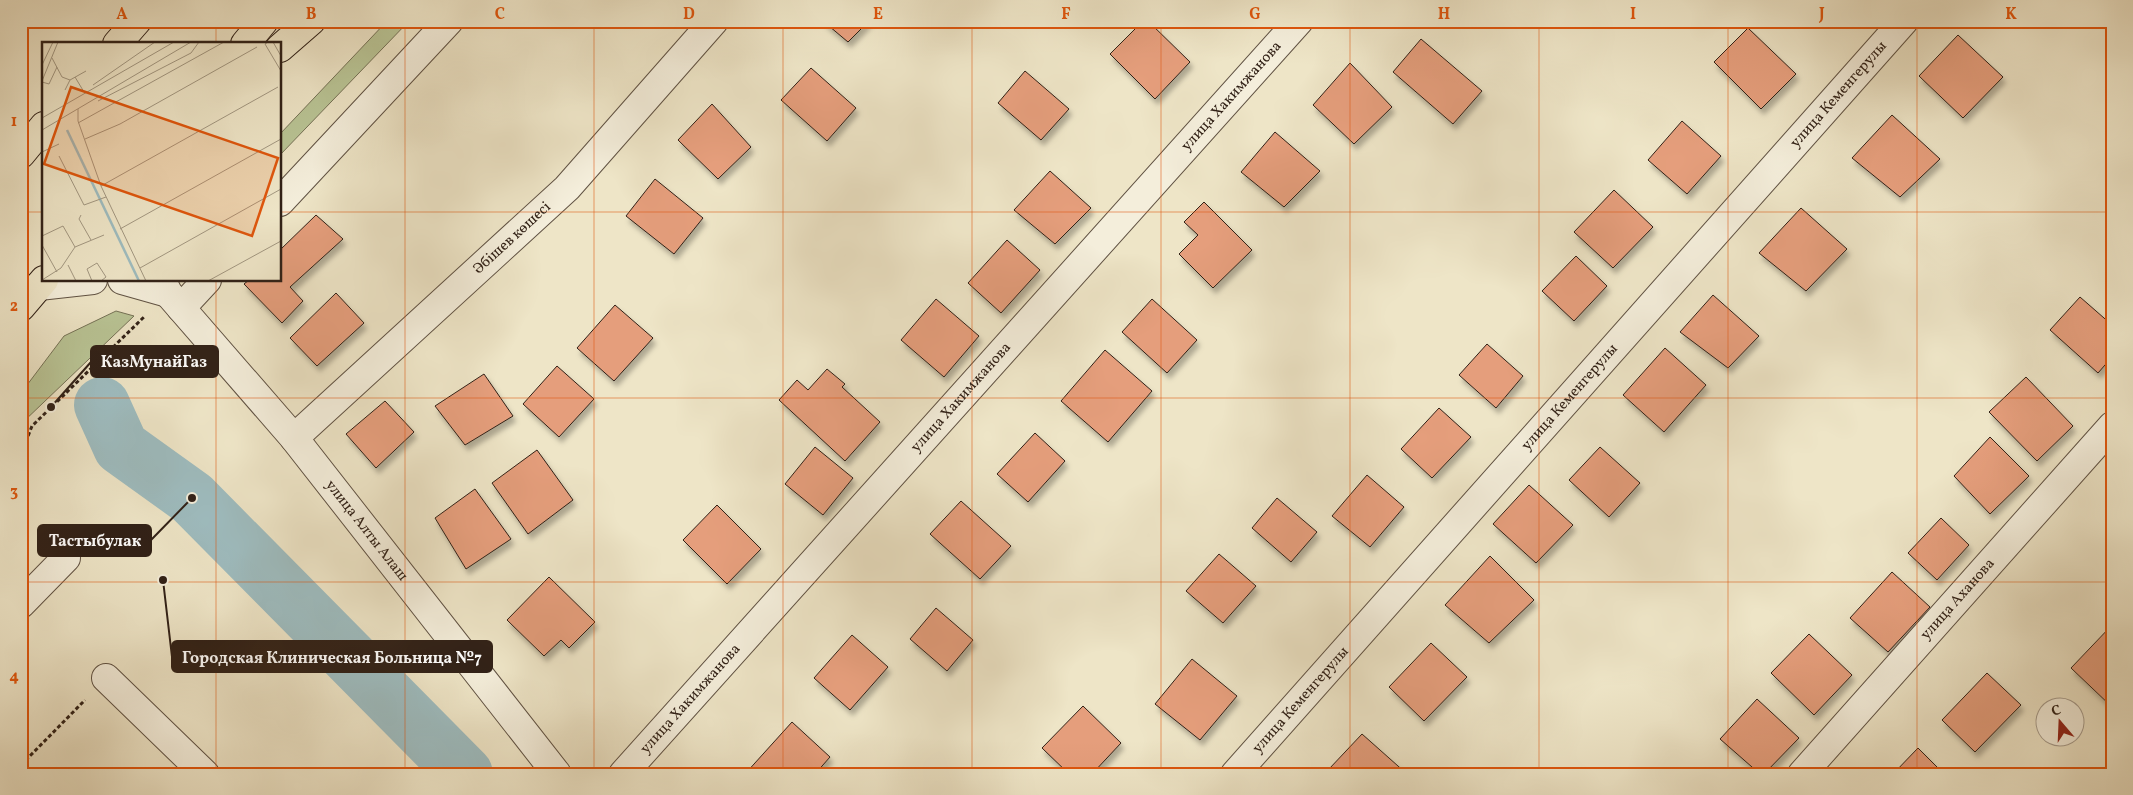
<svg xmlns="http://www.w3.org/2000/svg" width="2133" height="795" font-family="Vollkorn,serif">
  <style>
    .green { fill: #b9c495; stroke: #757256 }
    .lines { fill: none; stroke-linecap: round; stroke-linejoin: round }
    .river { stroke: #9ebcbf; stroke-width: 56 }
    .building { fill: #e59e7c; stroke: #312117; filter: url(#shadow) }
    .minor-casing { stroke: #605243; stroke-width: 30 }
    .highway-casing { stroke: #312117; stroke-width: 30 }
    .path { stroke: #312117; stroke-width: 3; stroke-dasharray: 4 2.5; stroke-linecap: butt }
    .minor { stroke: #f4eedb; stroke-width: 28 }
    .highway { stroke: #eee5c7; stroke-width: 28 }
    .grid { fill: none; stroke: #df560d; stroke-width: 1; stroke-opacity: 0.55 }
    .labels { text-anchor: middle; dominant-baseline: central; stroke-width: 4; stroke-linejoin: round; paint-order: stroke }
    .street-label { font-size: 15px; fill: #312117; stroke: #f4eedb }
    .inset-river { fill: none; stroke: #9ebcbf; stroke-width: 2.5 }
    .inset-road { fill: none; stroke: #a29781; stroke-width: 1 }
    .view { fill: #df560d; fill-opacity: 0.15; stroke: #df560d; stroke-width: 2.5 }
    .inset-edge { fill: none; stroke: #312117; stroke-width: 2.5 }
    .leader { fill: none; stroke: #312117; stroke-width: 2 }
    .callout-dot { fill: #312117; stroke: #f4eedb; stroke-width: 2 }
    .callout { fill: #312117; stroke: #312117; stroke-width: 2 }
    .callout-label { font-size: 16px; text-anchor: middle; font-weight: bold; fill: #fff }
    .neatline { fill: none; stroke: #df560d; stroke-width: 2 }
    .grid-label { font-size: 16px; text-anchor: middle; font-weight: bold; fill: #df560d }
  </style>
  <defs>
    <filter id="shadow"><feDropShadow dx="3" dy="5.5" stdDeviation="2.5" flood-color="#0004"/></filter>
  </defs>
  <rect width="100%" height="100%" fill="#eee5c7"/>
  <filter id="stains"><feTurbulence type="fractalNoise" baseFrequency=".004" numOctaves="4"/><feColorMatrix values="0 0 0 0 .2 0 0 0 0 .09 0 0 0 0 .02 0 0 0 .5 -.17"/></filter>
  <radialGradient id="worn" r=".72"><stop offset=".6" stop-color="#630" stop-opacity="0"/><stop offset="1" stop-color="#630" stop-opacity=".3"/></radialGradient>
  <g class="green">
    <polygon points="387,21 409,21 280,155 280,134"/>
    <polygon points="116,311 134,316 21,424 21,393 64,336"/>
  </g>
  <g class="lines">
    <polyline class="river" points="102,405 121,447 192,498 465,774"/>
  </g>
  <g class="building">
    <polygon points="823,21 869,21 848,42"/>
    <polygon points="1143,21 1148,21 1190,62 1155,99 1110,54"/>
    <polygon points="1748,28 1796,74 1761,109 1714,62"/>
    <polygon points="1958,35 2003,77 1963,118 1919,76"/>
    <polygon points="1421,39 1482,91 1453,124 1393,72"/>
    <polygon points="1350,63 1392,107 1354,144 1313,105"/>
    <polygon points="811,68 856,108 827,141 781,100"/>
    <polygon points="1025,71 1069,109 1041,140 998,103"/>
    <polygon points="712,104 751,147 718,179 678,140"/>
    <polygon points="1892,115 1940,159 1900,197 1852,158"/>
    <polygon points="1682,121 1721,156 1687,194 1648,160"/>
    <polygon points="1275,132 1320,171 1284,207 1241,172"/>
    <polygon points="1050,171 1091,208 1055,244 1014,210"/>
    <polygon points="655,179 703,218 674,254 626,216"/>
    <polygon points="1614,190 1653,227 1613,268 1574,232"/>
    <polygon points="1204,202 1252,250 1213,288 1179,254 1198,235 1184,222"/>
    <polygon points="1801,208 1847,249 1806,291 1759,253"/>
    <polygon points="316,215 343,239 290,287 303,301 282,323 244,284 249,280 280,280 280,250"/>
    <polygon points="1007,240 1040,270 1001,313 968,283"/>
    <polygon points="1576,256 1607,286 1574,321 1542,291"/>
    <polygon points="336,293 364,323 317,366 290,338"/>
    <polygon points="1713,295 1759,336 1728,368 1680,332"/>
    <polygon points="2080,297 2112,325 2112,357 2098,373 2050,330"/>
    <polygon points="936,299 979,336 944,377 901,340"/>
    <polygon points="1152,299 1197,340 1167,373 1122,332"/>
    <polygon points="615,305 653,338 614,381 577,348"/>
    <polygon points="1487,344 1523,376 1496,408 1459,375"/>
    <polygon points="1665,348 1706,385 1664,432 1623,395"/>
    <polygon points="1105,350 1152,391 1108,442 1061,401"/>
    <polygon points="557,366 594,399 559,437 523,404"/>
    <polygon points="827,369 845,384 842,387 880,422 845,461 779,400 797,380 808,390"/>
    <polygon points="484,374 513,416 465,445 435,406"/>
    <polygon points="2026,377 2073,426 2037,461 1989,412"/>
    <polygon points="385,401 414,432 376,468 346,434"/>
    <polygon points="1439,408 1471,437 1432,478 1401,449"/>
    <polygon points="1035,433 1065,461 1028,502 997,474"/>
    <polygon points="1990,437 2029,476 1990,514 1954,476"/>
    <polygon points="815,447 853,478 823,515 785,484"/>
    <polygon points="1600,447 1640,483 1609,517 1569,480"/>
    <polygon points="537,450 573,500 528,534 492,483"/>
    <polygon points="1367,475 1404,507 1370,547 1332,516"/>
    <polygon points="1529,485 1573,525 1536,563 1493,524"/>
    <polygon points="475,489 511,539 466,569 435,518"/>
    <polygon points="1277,498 1317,532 1291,562 1252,528"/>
    <polygon points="961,501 1011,546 980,579 930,534"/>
    <polygon points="717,505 761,549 727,584 683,540"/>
    <polygon points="1941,518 1969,545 1937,580 1908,553"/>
    <polygon points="1219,554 1256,586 1223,623 1186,591"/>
    <polygon points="1490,556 1534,600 1489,643 1445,605"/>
    <polygon points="1892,572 1930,607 1888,652 1850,618"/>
    <polygon points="549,577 595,622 569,648 561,640 544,656 507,620"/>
    <polygon points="936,608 973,640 947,671 910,639"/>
    <polygon points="2112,625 2112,707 2071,668"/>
    <polygon points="1809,634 1852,675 1814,715 1771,673"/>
    <polygon points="852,635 888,667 850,710 814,678"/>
    <polygon points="1431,643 1467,677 1424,721 1389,687"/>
    <polygon points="1192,659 1237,696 1200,740 1155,704"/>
    <polygon points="1987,673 2021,705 1975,752 1942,720"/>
    <polygon points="1757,699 1799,738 1764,774 1760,774 1720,739"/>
    <polygon points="1083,706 1121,743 1092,774 1069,774 1042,748"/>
    <polygon points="792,722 830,757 815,774 745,774"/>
    <polygon points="1362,734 1407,774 1335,774 1329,769"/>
    <polygon points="1918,748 1944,774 1893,774"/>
  </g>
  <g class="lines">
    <defs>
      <g id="minor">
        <polyline points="280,202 449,21"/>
        <polyline points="122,280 168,293"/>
        <path id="s1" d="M162,280L168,293L294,438L557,774"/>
        <polyline points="39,286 93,280"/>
        <polyline points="181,308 207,280"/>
        <path id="s2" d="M294,438L567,188L714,21"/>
        <polyline points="21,604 66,558"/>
        <polyline points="106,678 205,774"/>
        <path id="s3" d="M623,774L1299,21"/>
        <path id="s4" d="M1235,774L1904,21"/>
        <path id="s5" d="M1802,774L2112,426"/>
      </g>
      <g id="highway">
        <polyline points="117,44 137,21"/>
        <polyline points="245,44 264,21"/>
        <polyline points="280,48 311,21"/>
        <polyline points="21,154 44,126"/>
        <polyline points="21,307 44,280"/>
      </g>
    </defs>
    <use href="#minor" class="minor-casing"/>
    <use href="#highway" class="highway-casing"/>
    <g class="path">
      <polyline points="21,32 31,21"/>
      <polyline points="21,454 32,426 144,317"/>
      <polyline points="21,765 85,700"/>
    </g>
    <use href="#minor" class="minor"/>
    <use href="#highway" class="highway"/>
  </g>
  <path class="grid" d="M216,21V44M405,21V774M594,21V774M783,21V774M972,21V774M1161,21V774M1350,21V774M1539,21V774M1728,21V774M1917,21V774M21,212H44M280,212H2112M216,280V774M21,398H2112M21,582H2112"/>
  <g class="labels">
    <g class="street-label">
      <text stroke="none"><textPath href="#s4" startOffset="909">улица Кеменгерулы</textPath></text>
      <text stroke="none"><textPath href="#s3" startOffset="911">улица Хакимжанова</textPath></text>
      <text stroke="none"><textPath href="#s2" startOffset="296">Әбішев көшесі</textPath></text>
      <text stroke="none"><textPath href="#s3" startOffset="506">улица Хакимжанова</textPath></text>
      <text stroke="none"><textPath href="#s4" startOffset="504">улица Кеменгерулы</textPath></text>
      <text stroke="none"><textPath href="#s1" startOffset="324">улица Алты Алаш</textPath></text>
      <text stroke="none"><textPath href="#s5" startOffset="234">улица Аханова</textPath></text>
      <text stroke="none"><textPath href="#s3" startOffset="101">улица Хакимжанова</textPath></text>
      <text stroke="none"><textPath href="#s4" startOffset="99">улица Кеменгерулы</textPath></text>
    </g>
  </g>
  <g transform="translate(42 42)">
    <rect width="239" height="239" fill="#eee5c7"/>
    <path class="inset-river" d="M25,88L97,239"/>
    <path class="inset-road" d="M226,0L223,2L239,29M231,0L239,14M10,16L20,35L28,38M0,23L11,0M33,35L42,50M0,39L16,0M0,40L7,42L15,25M51,43L113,0M23,48L28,38L44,29M56,59L149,11L157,0M36,67V79L59,144L104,239M0,76L132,0M36,81L182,0M0,88L149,0M43,97L78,82L215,5M0,110L17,102M17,114L42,163L64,155M59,144L236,45M39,173L37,177L49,198M78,187L239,97M0,194L21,184L33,205M0,203L15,230M26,223L34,239M98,226L239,147M0,238L19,226L33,205L62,193M50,239L45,227L55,221L64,235L59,239M166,239L239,199"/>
    <path class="view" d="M29,45L236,116L210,194L2,122Z"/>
    <rect width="239" height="239" class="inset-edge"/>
  </g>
  <path class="leader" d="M51 407L91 362M192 498L151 540M163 580L172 657"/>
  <g class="callout-dot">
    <circle cx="51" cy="407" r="5"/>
    <circle cx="192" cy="498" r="5"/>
    <circle cx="163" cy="580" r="5"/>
  </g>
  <g class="callout">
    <rect x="91" y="346" width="127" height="31" rx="5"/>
    <rect x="38" y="525" width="113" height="31" rx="5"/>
    <rect x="172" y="641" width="320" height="31" rx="5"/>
  </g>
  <g class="callout-label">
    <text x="154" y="367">КазМунайГаз</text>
    <text x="95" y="546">Тастыбулак</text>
    <text x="332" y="663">Городская Клиническая Больница №7</text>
  </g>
  <rect width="2133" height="795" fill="none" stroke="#eee5c7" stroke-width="55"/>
  <g transform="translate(2060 722) rotate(341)"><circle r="24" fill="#f4eedb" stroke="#a69c8d"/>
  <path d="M0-4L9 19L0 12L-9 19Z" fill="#8f2418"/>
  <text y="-8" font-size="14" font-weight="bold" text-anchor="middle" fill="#312117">С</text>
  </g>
  <rect x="28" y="28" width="2078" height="740" class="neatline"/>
  <g class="grid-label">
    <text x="122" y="19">A</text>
    <text x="311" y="19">B</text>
    <text x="500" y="19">C</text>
    <text x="689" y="19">D</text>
    <text x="878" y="19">E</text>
    <text x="1066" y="19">F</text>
    <text x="1255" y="19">G</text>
    <text x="1444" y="19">H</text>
    <text x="1633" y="19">I</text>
    <text x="1822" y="19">J</text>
    <text x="2011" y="19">K</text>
    <text x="14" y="126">1</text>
    <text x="14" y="311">2</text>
    <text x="14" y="496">3</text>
    <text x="14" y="681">4</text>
  </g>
  <rect width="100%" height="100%" filter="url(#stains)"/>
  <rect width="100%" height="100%" fill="url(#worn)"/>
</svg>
